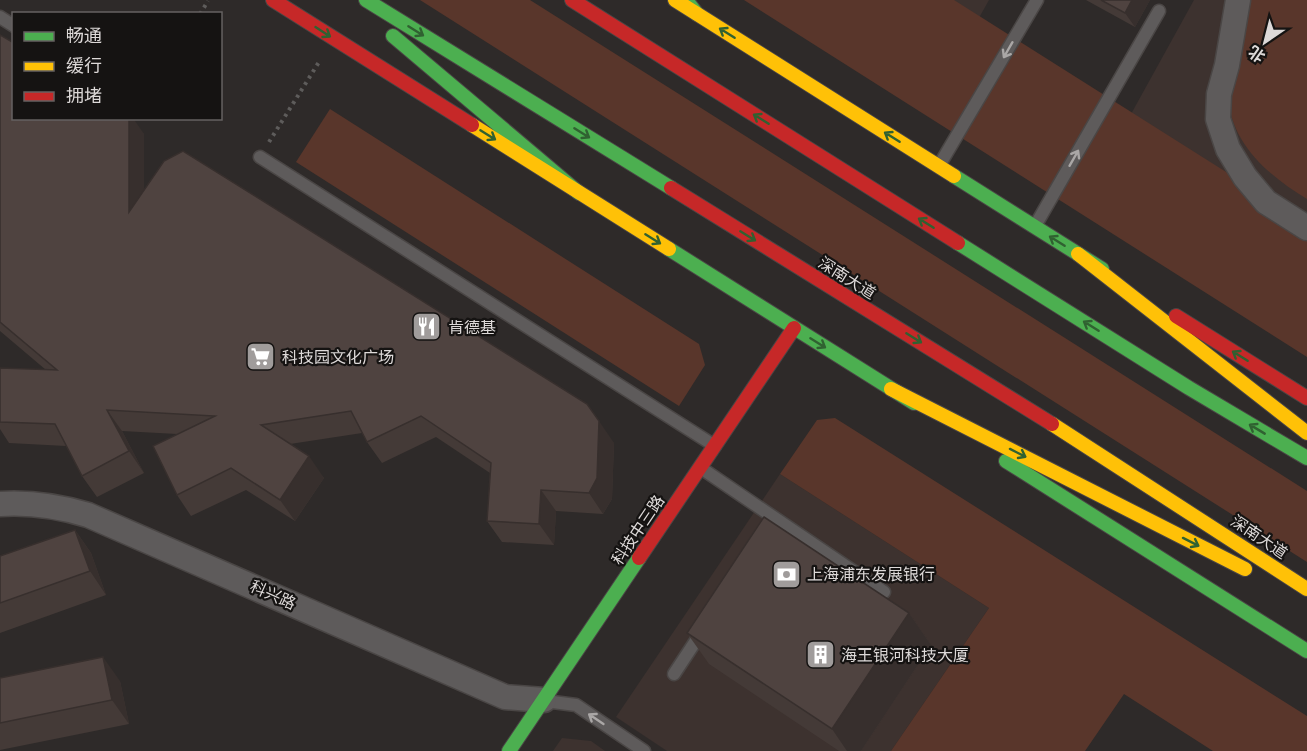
<svg xmlns="http://www.w3.org/2000/svg" width="1307" height="751" font-family="Arial,'Noto Sans SC',sans-serif">
  <style>
    .built { fill: #3d322f }
    .green { fill: #59362b }
    .lines { fill: none; stroke-linecap: round; stroke-linejoin: round }
    .lane-casing { stroke: #4a4645; stroke-width: 15 }
    .street-casing { stroke: #4a4645; stroke-width: 27 }
    .fast-casing { stroke: #4a4645; stroke-width: 16 }
    .slow-casing { stroke: #4a4645; stroke-width: 16 }
    .jam-casing { stroke: #4a4645; stroke-width: 16 }
    .path { stroke: #5e5c5b; stroke-width: 4; stroke-dasharray: 3 4.5; stroke-linecap: butt }
    .lane { stroke: #5e5b5b; stroke-width: 12 }
    .street { stroke: #5e5b5b; stroke-width: 24 }
    .fast { stroke: #4caf50; stroke-width: 14 }
    .slow { stroke: #ffc107; stroke-width: 14 }
    .jam { stroke: #c62828; stroke-width: 14 }
    .wall { fill: #443a37 }
    .shaded-wall { fill: #372f2d }
    .building { fill: #4f4340; stroke: #372f2d; stroke-width: 1.5 }
    .oneway { stroke: #306131 }
    .oneway2 { stroke: #aaa7a6 }
    .labels { text-anchor: middle; dominant-baseline: central; stroke-width: 4.5; stroke-linejoin: round; paint-order: stroke }
    .street-label { font-size: 16px; fill: #ddd9d8; stroke: #151312 }
    .poi-label { font-size: 16px; fill: #ddd9d8; stroke: #151312; text-anchor: start }
  </style>
  <rect width="100%" height="100%" fill="#2e2a29"/>
  <g class="built">
    <polygon points="910,0 989,0 967,39"/>
    <polygon points="1194,0 1307,0 1307,245 1120,134"/>
    <polygon points="780,474 989,608 891,751 667,751 616,717"/>
    <polygon points="562,738 591,741 605,751 553,751"/>
  </g>
  <g class="green">
    <polygon points="420,0 530,0 1307,491 1307,562"/>
    <polygon points="744,0 954,0 1307,223 1307,357"/>
    <path d="M1249,0H1307V199C1266,175 1223,136 1229,85C1233,57 1243,28 1249,0Z"/>
    <polygon points="330,109 699,344 705,365 679,406 296,162"/>
    <polygon points="835,418 1307,716 1307,751 1213,751 1124,694 1085,751 891,751 989,608 780,474 817,420"/>
  </g>
  <g class="lines">
    <defs>
      <g id="lane">
        <polyline points="0,17 14,26"/>
        <polyline points="260,157 715,446"/>
        <polyline points="940,164 1037,0"/>
        <polyline points="1035,226 1159,11"/>
        <polyline points="701,468 884,592"/>
        <polyline points="674,674 703,630"/>
        <polyline points="545,701 576,705 644,751"/>
      </g>
      <g id="street">
        <polyline points="1238,0 1227,65 1219,94 1218,119 1228,149 1245,177 1266,202 1307,228"/>
        <path d="M0,504C31,502 58,506 88,515L505,697L544,700"/>
      </g>
      <g id="fast">
        <polyline points="366,0 671,188"/>
        <polyline points="686,0 697,14"/>
        <polyline points="393,36 579,193"/>
        <polyline points="954,176 1102,269"/>
        <polyline points="958,243 1189,388 1307,458"/>
        <polyline points="669,249 914,403"/>
        <polyline points="1006,461 1307,651"/>
        <polyline points="509,751 639,558"/>
      </g>
      <g id="slow">
        <polyline points="675,0 954,176"/>
        <polyline points="472,125 669,249"/>
        <polyline points="1078,254 1307,433"/>
        <polyline points="891,389 1245,569"/>
        <polyline points="1052,424 1307,589"/>
      </g>
      <g id="jam">
        <polyline points="273,0 472,125"/>
        <polyline points="572,0 958,243"/>
        <polyline points="671,188 1052,424"/>
        <polyline points="1176,316 1307,398"/>
        <polyline points="639,558 794,328"/>
      </g>
    </defs>
    <use href="#lane" class="lane-casing"/>
    <use href="#street" class="street-casing"/>
    <use href="#fast" class="fast-casing"/>
    <use href="#slow" class="slow-casing"/>
    <use href="#jam" class="jam-casing"/>
    <g class="path">
      <polyline points="200,14 208,1"/>
      <polyline points="269,142 319,62"/>
    </g>
    <use href="#lane" class="lane"/>
    <use href="#street" class="street"/>
    <use href="#fast" class="fast"/>
    <use href="#slow" class="slow"/>
    <use href="#jam" class="jam"/>
  </g>
  <g class="wall">
    <polygon points="1086,0 1150,0 1135,27"/>
    <polygon points="0,35 144,134 144,190 614,443 612,499 603,514 556,511 554,545 502,542 487,521 490,473 436,437 382,463 367,442 362,433 290,444 324,478 295,521 246,490 191,516 177,495 177,434 122,431 144,473 97,497 82,476 66,446 9,443 0,429 0,368 46,370 0,331"/>
    <polygon points="75,530 91,553 106,595 0,633 0,556"/>
    <polygon points="909,613 931,645 861,751 839,751 709,664 687,633"/>
    <polygon points="0,678 120,681 129,724 0,750"/>
  </g>
  <g class="shaded-wall">
    <polygon points="1132,0 1150,0 1135,27 1125,13"/>
    <polygon points="129,118 133,118 144,134 144,233 129,212"/>
    <polygon points="107,410 122,431 144,473 129,451"/>
    <polygon points="599,421 614,443 612,499 603,514 589,493"/>
    <polygon points="309,456 324,478 295,521 280,500"/>
    <polygon points="541,490 556,511 554,545 539,524"/>
    <polygon points="75,530 91,553 106,595 90,571"/>
    <polygon points="909,613 931,645 861,751 847,751 832,729"/>
    <polygon points="103,657 120,681 129,724 112,700"/>
  </g>
  <g class="building">
    <polygon points="1101,0 1132,0 1125,13"/>
    <polygon points="0,35 14,43 14,118 129,118 129,212 164,161 183,151 587,404 599,421 597,478 589,493 541,490 539,524 487,521 491,463 421,416 367,442 351,411 261,425 309,456 280,500 231,468 177,495 153,446 215,416 107,410 129,451 82,476 55,424 0,422 0,368 57,370 0,322"/>
    <polygon points="764,517 909,613 832,729 687,633"/>
    <polygon points="75,530 90,571 0,603 0,556"/>
    <polygon points="103,657 112,700 0,723 0,678"/>
  </g>
  <defs><path id="oneway-shaft" d="M-6 0H5M1.5-3L5.5 0L1.5 3" fill="none" stroke-width="1.6" stroke-linecap="round" stroke-linejoin="round" transform="scale(1.5)"/></defs>
  <g class="oneway">
    <use href="#oneway-shaft" transform="translate(416 31) rotate(32)"/>
    <use href="#oneway-shaft" transform="translate(323 32) rotate(33)"/>
    <use href="#oneway-shaft" transform="translate(727 33) rotate(-148)"/>
    <use href="#oneway-shaft" transform="translate(761 119) rotate(-148)"/>
    <use href="#oneway-shaft" transform="translate(582 133) rotate(32)"/>
    <use href="#oneway-shaft" transform="translate(488 135) rotate(32)"/>
    <use href="#oneway-shaft" transform="translate(892 137) rotate(-148)"/>
    <use href="#oneway-shaft" transform="translate(926 223) rotate(-148)"/>
    <use href="#oneway-shaft" transform="translate(748 236) rotate(32)"/>
    <use href="#oneway-shaft" transform="translate(653 239) rotate(32)"/>
    <use href="#oneway-shaft" transform="translate(1057 241) rotate(-148)"/>
    <use href="#oneway-shaft" transform="translate(1091 326) rotate(-148)"/>
    <use href="#oneway-shaft" transform="translate(914 338) rotate(32)"/>
    <use href="#oneway-shaft" transform="translate(818 343) rotate(32)"/>
    <use href="#oneway-shaft" transform="translate(1240 356) rotate(-148)"/>
    <use href="#oneway-shaft" transform="translate(1257 429) rotate(-149)"/>
    <use href="#oneway-shaft" transform="translate(1018 453) rotate(27)"/>
    <use href="#oneway-shaft" transform="translate(1191 542) rotate(27)"/>
  </g>
  <g class="oneway2">
    <use href="#oneway-shaft" transform="translate(1008 50) rotate(120)"/>
    <use href="#oneway-shaft" transform="translate(1074 158) rotate(-60)"/>
    <use href="#oneway-shaft" transform="translate(596 719) rotate(-146)"/>
  </g>
  <defs>
    <symbol id="restaurant-square" viewBox="-11 -11 22 22"><rect x="-9" y="-9" width="18" height="18" rx="4" fill="#a09c9b" stroke="#151312"/><path d="M-5-6h1v4h1v-4h1v4h1v-4h1v5L-1.5 .5V6h-2V.5L-5-1ZM5-6V6H3V1.5H1.5Q1.5-4 5-6Z" fill="#fff"/></symbol>
    <symbol id="supermarket-square" viewBox="-11 -11 22 22"><rect x="-9" y="-9" width="18" height="18" rx="4" fill="#a09c9b" stroke="#151312"/><path d="M-6-5.5h2.5l.6 2H6L4.5 2H-2.5L-4.4-4H-6ZM-1.5 3.2a1.3 1.3 0 1 0 .1 0ZM3 3.2a1.3 1.3 0 1 0 .1 0Z" fill="#fff"/></symbol>
    <symbol id="bank-square" viewBox="-11 -11 22 22"><rect x="-9" y="-9" width="18" height="18" rx="4" fill="#a09c9b" stroke="#151312"/><path d="M-6-4H6V4H-6ZM0-2.3a2.3 2.3 0 1 0 0 4.6a2.3 2.3 0 1 0 0-4.6Z" fill="#fff"/></symbol>
    <symbol id="building-square" viewBox="-11 -11 22 22"><rect x="-9" y="-9" width="18" height="18" rx="4" fill="#a09c9b" stroke="#151312"/><path d="M-4-6H4V6H1V3H-1V6H-4ZM-2.5-4.3h1.7v1.8h-1.7ZM.8-4.3h1.7v1.8H.8ZM-2.5-1h1.7V.8h-1.7ZM.8-1h1.7V.8H.8Z" fill="#fff"/></symbol>
  </defs>
  <g fill-rule="evenodd">
    <use href="#restaurant-square" x="410" y="310" width="33" height="33"/>
    <use href="#supermarket-square" x="244" y="340" width="33" height="33"/>
    <use href="#bank-square" x="770" y="558" width="33" height="33"/>
    <use href="#building-square" x="804" y="638" width="33" height="33"/>
  </g>
  <g class="labels">
    <g class="street-label">
      <text transform="translate(847 278) rotate(32)">深南大道</text>
      <text transform="translate(638 530) rotate(-56)">科技中三路</text>
      <text transform="translate(1259 537) rotate(34)">深南大道</text>
      <text transform="translate(273 595) rotate(24)">科兴路</text>
    </g>
    <g class="poi-label">
      <text x="448" y="327">肯德基</text>
      <text x="282" y="357">科技园文化广场</text>
      <text x="807" y="574">上海浦东发展银行</text>
      <text x="841" y="655">海王银河科技大厦</text>
    </g>
  </g>
  <rect x="12" y="12" width="210" height="108" fill="#151312" stroke="#656261" stroke-width="1.5"/>
  <rect x="24" y="32" width="30" height="9" fill="#4caf50" stroke="#656261" stroke-width="1.5"/>
  <text x="66" y="42" font-size="18" fill="#ddd9d8">畅通</text>
  <rect x="24" y="62" width="30" height="9" fill="#ffc107" stroke="#656261" stroke-width="1.5"/>
  <text x="66" y="72" font-size="18" fill="#ddd9d8">缓行</text>
  <rect x="24" y="92" width="30" height="9" fill="#c62828" stroke="#656261" stroke-width="1.5"/>
  <text x="66" y="102" font-size="18" fill="#ddd9d8">拥堵</text>
  <g transform="translate(1265 42) rotate(215)" stroke="#151312" stroke-width="4.5" paint-order="stroke">
  <path d="M0-4.5L10 22L0 15L-10 22Z" fill="#ddd9d8"/>
  <text y="-9" font-size="16" font-weight="bold" text-anchor="middle" fill="#ddd9d8">北</text>
  </g>
</svg>
